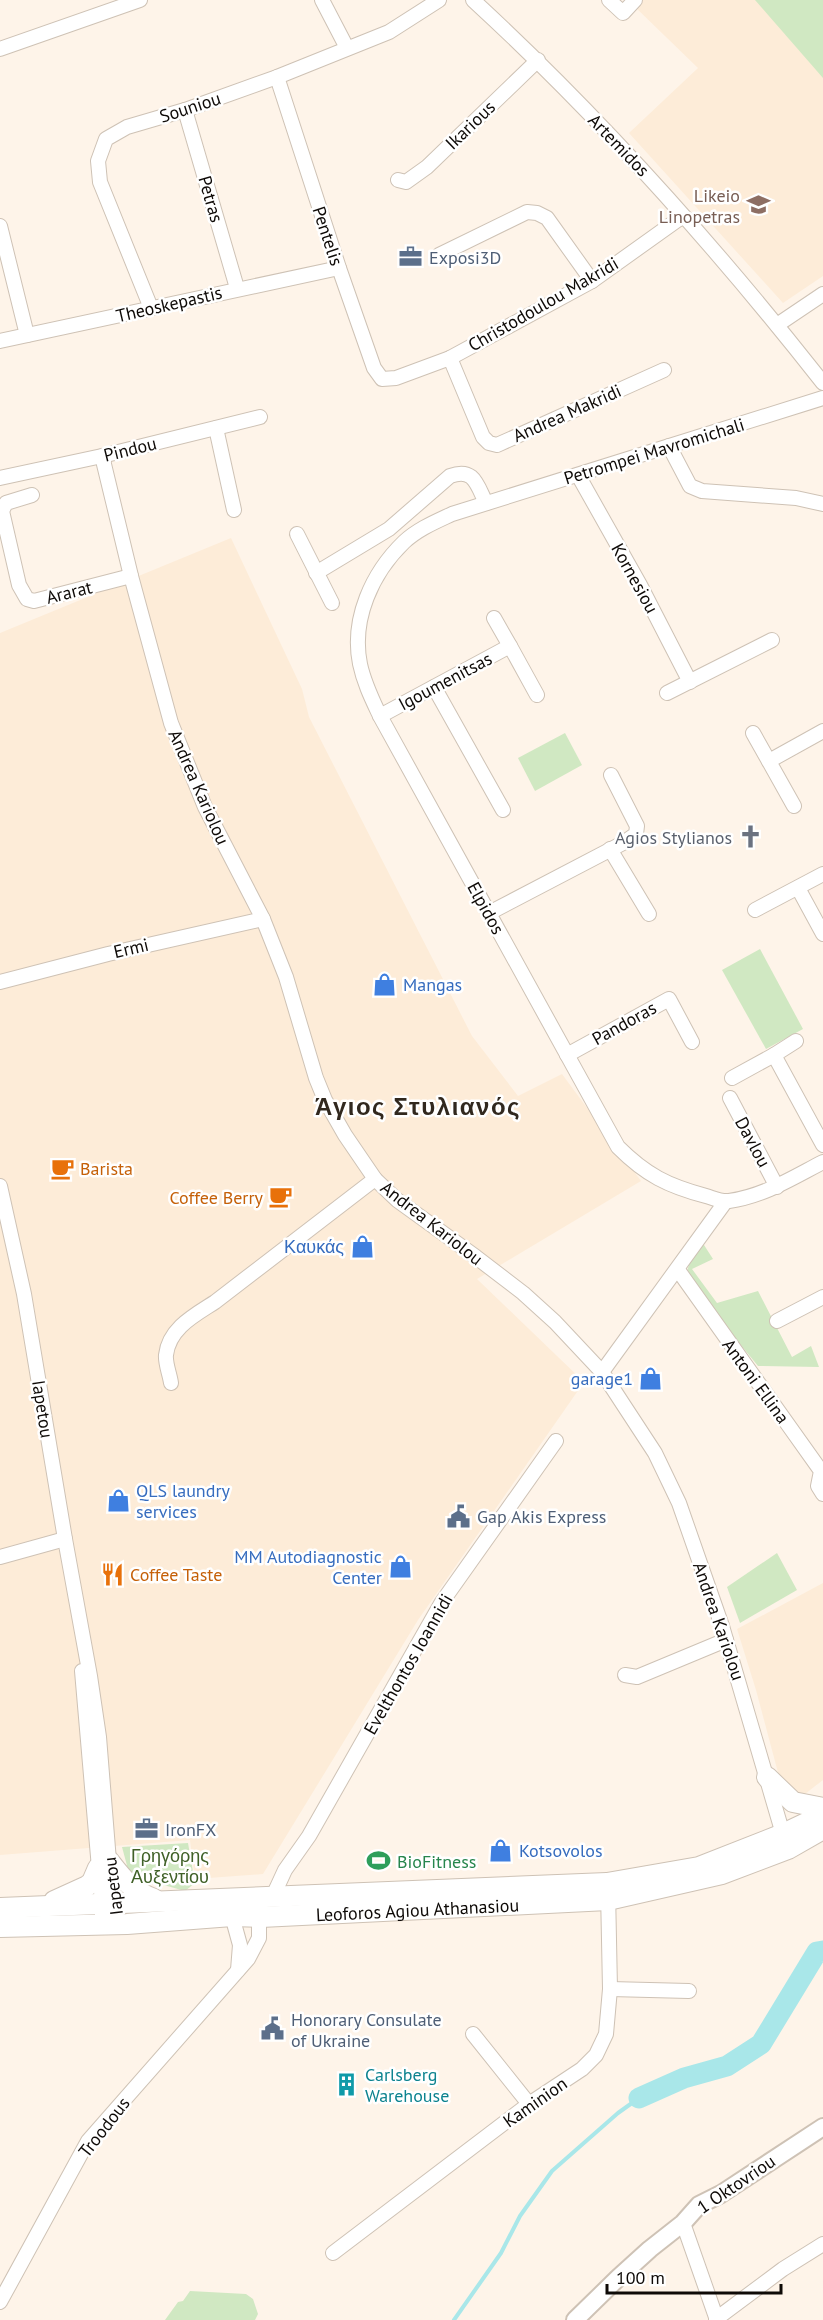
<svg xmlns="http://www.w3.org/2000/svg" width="823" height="2320" font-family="'PT Sans',sans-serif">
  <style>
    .built { fill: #fdecd8 }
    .green { fill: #d0e8c2 }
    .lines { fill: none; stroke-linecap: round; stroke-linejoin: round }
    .stream { stroke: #a9e7e9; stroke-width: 4 }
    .river { stroke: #a9e7e9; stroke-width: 21 }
    .minor-casing { stroke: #cec2b5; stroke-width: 16 }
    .tertiary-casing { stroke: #cec2b5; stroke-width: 20 }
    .secondary-casing { stroke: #cec2b5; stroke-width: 22 }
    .minor { stroke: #fff; stroke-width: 14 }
    .tertiary { stroke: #fff; stroke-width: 16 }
    .secondary { stroke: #fff; stroke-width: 20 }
    .labels { text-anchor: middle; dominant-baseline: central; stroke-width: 5; stroke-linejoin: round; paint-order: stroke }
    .street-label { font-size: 18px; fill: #0e0a07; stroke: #fff }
    .education-label { font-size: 18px; fill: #785e54; stroke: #fff; text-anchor: end }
    .service-label { font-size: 18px; fill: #4e5e75; stroke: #fff; text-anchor: start }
    .worship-label { font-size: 18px; fill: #5b616d; stroke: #fff; text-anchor: end }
    .shop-label { font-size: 18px; fill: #366cbe; stroke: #fff; text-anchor: start }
    .food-label { font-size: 18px; fill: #c56008; stroke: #fff; text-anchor: start }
    .park-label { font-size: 18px; fill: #406128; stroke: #fff }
    .leisure-label { font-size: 18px; fill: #27864d; stroke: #fff; text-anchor: start }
    .culture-label { font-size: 18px; fill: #0d838f; stroke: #fff; text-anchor: start }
    .district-label { font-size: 24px; font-weight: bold; letter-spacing: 1.5px; fill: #31281e; stroke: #fff }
  </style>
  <rect width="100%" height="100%" fill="#fef4e9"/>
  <g class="built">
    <polygon points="640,0 823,0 823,276 783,303 629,133 698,68 634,6"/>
    <polygon points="231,538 302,689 309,717 472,1036 518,1096 562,1074 641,1181 477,1279 584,1382 418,1620 263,1874 195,1879 190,1840 0,1855 0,633"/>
    <polygon points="823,1583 823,1780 801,1797 780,1780 756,1690 737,1629"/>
  </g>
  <g class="green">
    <polygon points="755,0 823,0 823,78"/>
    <polygon points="565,733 582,765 535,791 518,758"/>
    <polygon points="760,949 803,1029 766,1049 722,970"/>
    <polygon points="704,1239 704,1245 713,1259 692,1269 717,1303 758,1291 792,1357 811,1346 819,1367 758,1366 685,1277 693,1253"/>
    <polygon points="777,1553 797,1590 740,1623 727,1587"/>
    <polygon points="188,1843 195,1883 185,1891 160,1884 138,1882 129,1873 122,1847"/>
    <polygon points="190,2291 246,2294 253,2299 258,2314 255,2320 165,2320 178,2302 183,2301"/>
  </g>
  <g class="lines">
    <polyline class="stream" points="454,2320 501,2253 520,2216 552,2171 618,2113 639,2098"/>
    <polyline class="river" points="639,2098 684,2078 727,2066 761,2044 817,1952 823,1951"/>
    <defs>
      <g id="minor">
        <polyline points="322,0 347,48"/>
        <path d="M473,0C600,117 716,247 823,383"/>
        <polyline points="609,0 623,13 635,0"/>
        <polyline points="0,49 140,0"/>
        <polyline points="277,77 339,268 374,368 382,379 396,378 450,358 592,281 683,216"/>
        <polyline points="185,110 237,288"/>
        <polyline points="398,180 406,182 427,167 538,60"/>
        <polyline points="0,226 27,335"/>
        <polyline points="439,255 527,212 537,213 547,218 592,281"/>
        <polyline points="151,308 100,182 98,161 106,139 127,127 185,110 277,77 389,32 439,0"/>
        <polyline points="777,325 823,294"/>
        <polyline points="0,341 339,268"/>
        <polyline points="450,358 483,437 489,443 497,445 664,370"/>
        <path d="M823,398L452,514C435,522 418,529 404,542C372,573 351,619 360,664C364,683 372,699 380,716L618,1147C646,1175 668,1186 706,1196C713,1198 721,1202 729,1201C764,1196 792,1178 823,1162"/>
        <polyline points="216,428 234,510"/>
        <polyline points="669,446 690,486 702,491 796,498 823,504"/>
        <polyline points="102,456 131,576 171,723 205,807 263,919 286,977 316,1078 325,1100 345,1135 375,1179 397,1200 476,1257 523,1293 555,1322 602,1372 655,1453 679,1503 722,1626 785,1841"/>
        <polyline points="578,475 640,585 690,682"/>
        <polyline points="0,478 102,456 260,417"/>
        <polyline points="32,495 6,503 2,511 19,585 27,599 34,601 131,576"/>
        <polyline points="297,534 332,603"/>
        <path d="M316,573L389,529L450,476C474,467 477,485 486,503"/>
        <polyline points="510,646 537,695"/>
        <polyline points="434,687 503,810"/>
        <polyline points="667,693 772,640"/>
        <polyline points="380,716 510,646 494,618"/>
        <polyline points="753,733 794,806"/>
        <polyline points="769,761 823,731"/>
        <polyline points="610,849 649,914"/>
        <polyline points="798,888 823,934"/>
        <polyline points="755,910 823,874"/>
        <polyline points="489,913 623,843 636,834 637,826 611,775"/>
        <polyline points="0,982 108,954 263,919"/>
        <polyline points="796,1041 774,1055 823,1145"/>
        <polyline points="567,1055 669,999 692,1042"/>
        <polyline points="732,1078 774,1055"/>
        <polyline points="730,1098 777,1187"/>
        <polyline points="0,1186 24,1294 65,1539 90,1676 99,1737 109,1861 117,1924"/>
        <polyline points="678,1270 821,1471 818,1486 823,1494"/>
        <polyline points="777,1321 823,1297"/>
        <polyline points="602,1372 726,1201"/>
        <path d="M171,1383C170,1375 165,1363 166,1355C169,1328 195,1315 215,1302L375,1179"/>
        <polyline points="0,1557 65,1539"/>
        <polyline points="82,1671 102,1903 102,1925"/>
        <polyline points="625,1675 637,1677 726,1640"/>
        <polyline points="273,1896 285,1870 309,1836 442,1602 556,1441"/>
        <polyline points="232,1916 240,1945 238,1970"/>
        <polyline points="610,1989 689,1991"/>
        <polyline points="473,2034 529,2104"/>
        <polyline points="683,2223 717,2320"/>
        <polyline points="333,2253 529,2104 582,2069 596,2055 606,2034 610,1989 608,1891"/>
        <polyline points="0,2302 88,2141 248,1959 259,1938 259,1910"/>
        <polyline points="716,2319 783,2269 823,2244"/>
      </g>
      <polyline id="tertiary" points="575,2320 618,2278 650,2249 683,2223 699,2205 721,2194 823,2127"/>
      <g id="secondary">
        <polyline points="767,1777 793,1802 823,1808"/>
        <path d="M109,1861C123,1879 132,1891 154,1899"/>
        <polyline points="54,1901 87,1886 92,1882 98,1868"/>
        <polyline points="0,1908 607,1883 699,1867 783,1834 823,1815"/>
        <path id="s1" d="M0,1927L127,1924L232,1916L261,1917L608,1900L722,1874L788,1849L823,1829"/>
      </g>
    </defs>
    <use href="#minor" class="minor-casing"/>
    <use href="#tertiary" class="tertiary-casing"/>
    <use href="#secondary" class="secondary-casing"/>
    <use href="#minor" class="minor"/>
    <use href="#tertiary" class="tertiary"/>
    <use href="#secondary" class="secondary"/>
  </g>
  <defs>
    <symbol id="school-bare" viewBox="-9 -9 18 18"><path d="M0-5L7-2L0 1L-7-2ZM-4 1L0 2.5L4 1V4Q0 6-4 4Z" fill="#8d6e63" stroke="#fff" stroke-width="2.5" paint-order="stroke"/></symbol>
    <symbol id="office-bare" viewBox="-9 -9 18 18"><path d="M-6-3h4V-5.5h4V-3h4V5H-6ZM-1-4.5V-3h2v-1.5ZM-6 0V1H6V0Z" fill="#5c6f8a" stroke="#fff" stroke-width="2.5" paint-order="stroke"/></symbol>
    <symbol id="church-bare" viewBox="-9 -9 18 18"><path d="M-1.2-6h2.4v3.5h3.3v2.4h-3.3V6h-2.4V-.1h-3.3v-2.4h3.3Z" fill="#6b7280" stroke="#fff" stroke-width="2.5" paint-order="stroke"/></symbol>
    <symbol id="shop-bare" viewBox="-9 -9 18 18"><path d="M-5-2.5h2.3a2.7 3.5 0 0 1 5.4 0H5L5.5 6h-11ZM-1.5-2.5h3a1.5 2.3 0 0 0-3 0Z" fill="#3f7fe0" stroke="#fff" stroke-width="2.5" paint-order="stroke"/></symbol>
    <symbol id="cafe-bare" viewBox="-9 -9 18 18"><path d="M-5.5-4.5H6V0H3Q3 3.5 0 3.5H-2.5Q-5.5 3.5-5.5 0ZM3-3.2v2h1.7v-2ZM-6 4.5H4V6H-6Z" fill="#e8710a" stroke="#fff" stroke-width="2.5" paint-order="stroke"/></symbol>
    <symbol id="civic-bare" viewBox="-9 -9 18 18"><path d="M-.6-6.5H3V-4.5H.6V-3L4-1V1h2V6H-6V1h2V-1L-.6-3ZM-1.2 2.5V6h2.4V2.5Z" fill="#5c6f8a" stroke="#fff" stroke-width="2.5" paint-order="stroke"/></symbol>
    <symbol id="restaurant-bare" viewBox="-9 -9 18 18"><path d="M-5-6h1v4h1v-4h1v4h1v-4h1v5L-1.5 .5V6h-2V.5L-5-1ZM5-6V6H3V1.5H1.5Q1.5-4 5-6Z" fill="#e8710a" stroke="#fff" stroke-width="2.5" paint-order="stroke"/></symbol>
    <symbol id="stadium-bare" viewBox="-9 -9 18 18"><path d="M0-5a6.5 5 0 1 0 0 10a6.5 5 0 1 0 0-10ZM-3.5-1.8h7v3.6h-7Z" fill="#2e9e5b" stroke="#fff" stroke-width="2.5" paint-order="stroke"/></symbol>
    <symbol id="building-bare" viewBox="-9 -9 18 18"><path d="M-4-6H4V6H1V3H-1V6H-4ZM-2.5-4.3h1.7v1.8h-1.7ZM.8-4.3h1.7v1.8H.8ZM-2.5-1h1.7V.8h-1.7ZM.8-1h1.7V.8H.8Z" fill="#0f9aa8" stroke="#fff" stroke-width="2.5" paint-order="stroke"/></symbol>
  </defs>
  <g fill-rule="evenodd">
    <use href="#school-bare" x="742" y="188" width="33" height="33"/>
    <use href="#office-bare" x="394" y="240" width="33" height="33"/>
    <use href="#church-bare" x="734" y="820" width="33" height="33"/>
    <use href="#shop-bare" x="368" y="968" width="33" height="33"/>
    <use href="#cafe-bare" x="46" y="1152" width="33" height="33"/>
    <use href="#cafe-bare" x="264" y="1180" width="33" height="33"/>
    <use href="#shop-bare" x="346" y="1230" width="33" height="33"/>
    <use href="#shop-bare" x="634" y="1362" width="33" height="33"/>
    <use href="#shop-bare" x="102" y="1484" width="33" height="33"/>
    <use href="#civic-bare" x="442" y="1500" width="33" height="33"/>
    <use href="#shop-bare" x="384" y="1550" width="33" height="33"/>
    <use href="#restaurant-bare" x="96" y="1558" width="33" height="33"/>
    <use href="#office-bare" x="130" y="1812" width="33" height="33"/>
    <use href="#shop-bare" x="484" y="1834" width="33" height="33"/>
    <use href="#stadium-bare" x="362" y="1844" width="33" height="33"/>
    <use href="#civic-bare" x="256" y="2012" width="33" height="33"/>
    <use href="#building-bare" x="330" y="2068" width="33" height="33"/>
  </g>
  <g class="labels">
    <g class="street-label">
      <text transform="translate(190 107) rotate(-18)">Souniou</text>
      <text transform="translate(470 125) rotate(-44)">Ikarious</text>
      <text transform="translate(619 145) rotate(46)">Artemidos</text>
      <text transform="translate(211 199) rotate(74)">Petras</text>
      <text transform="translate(328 236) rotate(72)">Pentelis</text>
      <text transform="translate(169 304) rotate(-13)">Theoskepastis</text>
      <text transform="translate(543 304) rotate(-30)">Christodoulou Makridi</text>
      <text transform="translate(567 413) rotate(-24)">Andrea Makridi</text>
      <text transform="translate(130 449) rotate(-14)">Pindou</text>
      <text transform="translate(654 451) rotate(-17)">Petrompei Mavromichali</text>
      <text transform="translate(635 578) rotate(61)">Kornesiou</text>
      <text transform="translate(69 592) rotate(-14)">Ararat</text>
      <text transform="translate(445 681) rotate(-28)">Igoumenitsas</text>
      <text transform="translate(199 787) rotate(66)">Andrea Kariolou</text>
      <text transform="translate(486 908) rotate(61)">Elpidos</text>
      <text transform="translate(131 948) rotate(-13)">Ermi</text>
      <text transform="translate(624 1023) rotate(-29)">Pandoras</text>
      <text transform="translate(753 1142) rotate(62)">Davlou</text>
      <text transform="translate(432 1223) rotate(38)">Andrea Kariolou</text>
      <text transform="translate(756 1381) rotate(54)">Antoni Ellina</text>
      <text transform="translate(43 1409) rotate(81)">Iapetou</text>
      <text transform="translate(719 1621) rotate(71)">Andrea Kariolou</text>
      <text transform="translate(408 1664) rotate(-60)">Evelthontos Ioannidi</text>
      <text transform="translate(113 1886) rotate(-97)">Iapetou</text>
      <text stroke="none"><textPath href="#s1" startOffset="418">Leoforos Agiou Athanasiou</textPath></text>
      <text transform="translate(535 2102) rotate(-35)">Kaminion</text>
      <text transform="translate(104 2127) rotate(-52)">Troodous</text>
      <text transform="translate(736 2184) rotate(-34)">1 Oktovriou</text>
    </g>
    <g class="education-label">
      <text x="740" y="195">Likeio<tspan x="740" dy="21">Linopetras</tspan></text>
    </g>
    <g class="service-label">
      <text x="429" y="257">Exposi3D</text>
      <text x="477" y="1516">Gap Akis Express</text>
      <text x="165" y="1829">IronFX</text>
      <text x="291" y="2019">Honorary Consulate<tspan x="291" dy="21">of Ukraine</tspan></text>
    </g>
    <g class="worship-label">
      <text x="732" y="837">Agios Stylianos</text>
    </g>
    <g class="shop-label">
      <text x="403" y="984">Mangas</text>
      <text x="344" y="1246" text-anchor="end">Καυκάς</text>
      <text x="633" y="1378" text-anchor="end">garage1</text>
      <text x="136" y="1490">QLS laundry<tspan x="136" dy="21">services</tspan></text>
      <text x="382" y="1556" text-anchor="end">MM Autodiagnostic<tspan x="382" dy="21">Center</tspan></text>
      <text x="519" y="1850">Kotsovolos</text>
    </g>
    <g class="food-label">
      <text x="80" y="1168">Barista</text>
      <text x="263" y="1197" text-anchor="end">Coffee Berry</text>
      <text x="130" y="1574">Coffee Taste</text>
    </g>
    <g class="park-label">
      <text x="170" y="1855">Γρηγόρης<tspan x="170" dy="21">Αυξεντίου</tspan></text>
    </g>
    <g class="leisure-label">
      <text x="397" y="1861">BioFitness</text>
    </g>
    <g class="culture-label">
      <text x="365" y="2074">Carlsberg<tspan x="365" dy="21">Warehouse</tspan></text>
    </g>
    <g class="district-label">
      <text x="418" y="1106">Άγιος Στυλιανός</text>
    </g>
  </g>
  <path d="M607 2284v9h174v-9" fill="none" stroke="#0e0a07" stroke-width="3"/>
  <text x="616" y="2284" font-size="18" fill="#0e0a07" stroke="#ffffff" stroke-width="4.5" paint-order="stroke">100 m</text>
</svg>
